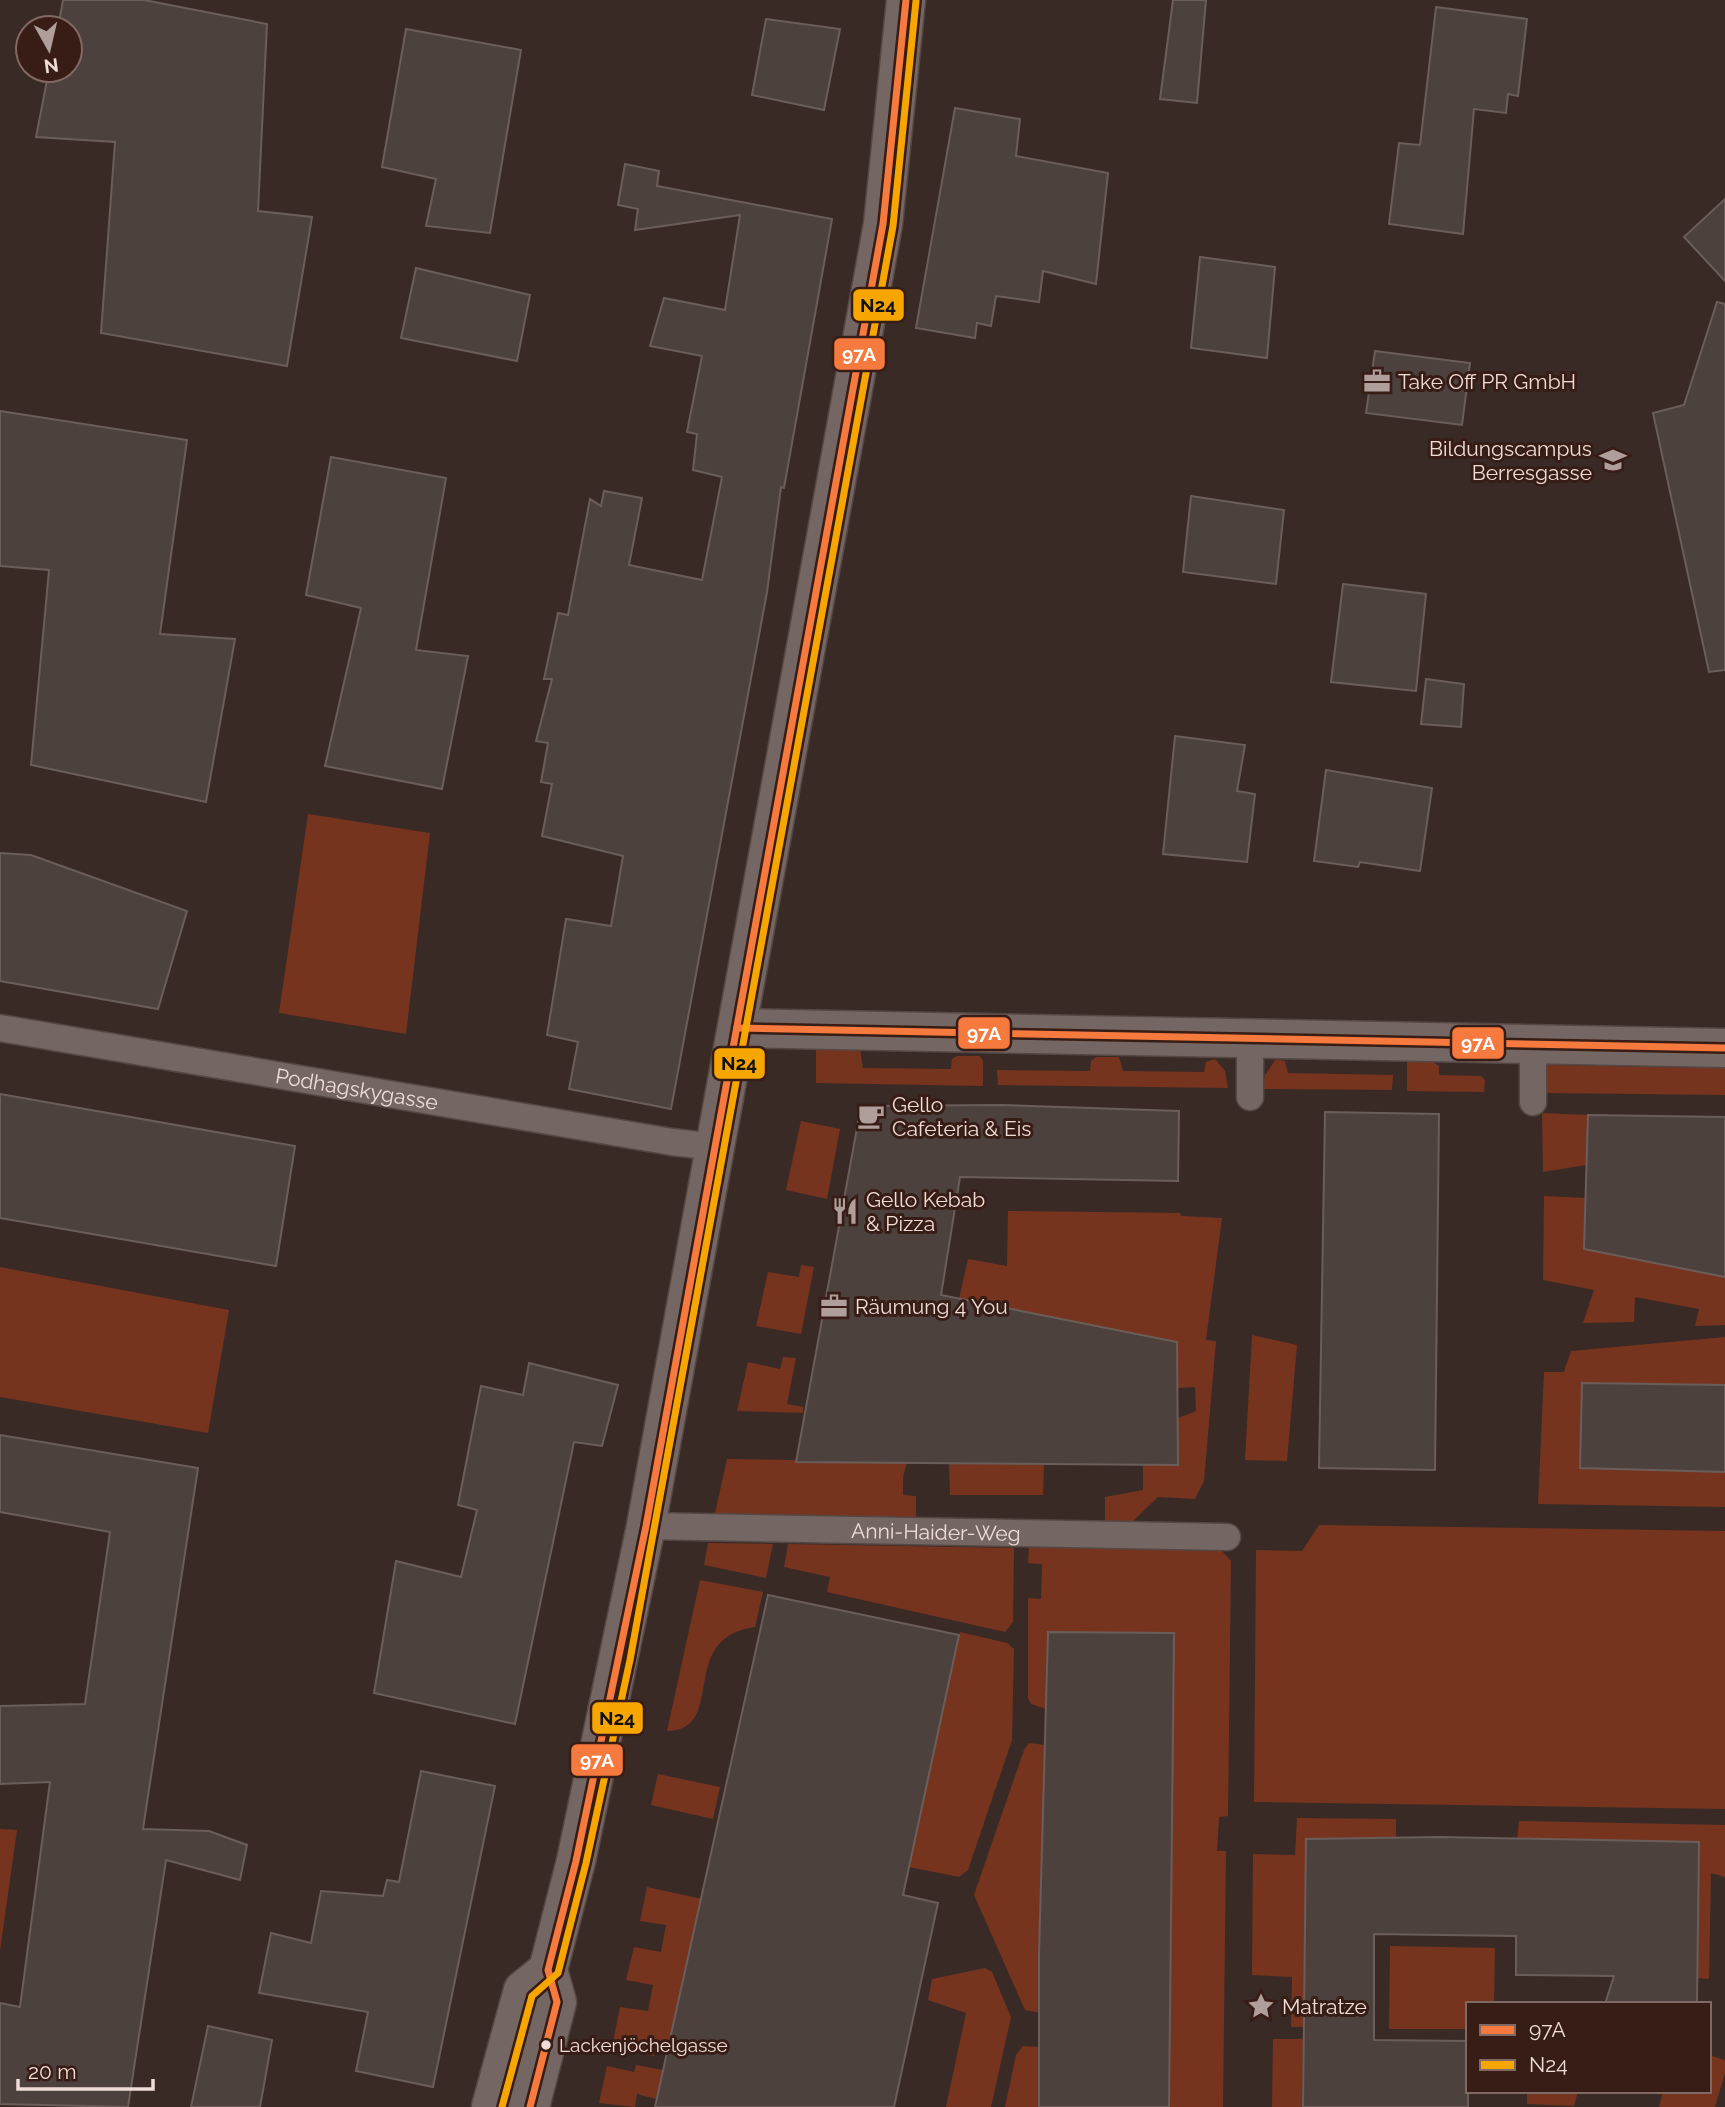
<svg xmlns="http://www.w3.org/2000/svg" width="1725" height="2107" font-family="Raleway,sans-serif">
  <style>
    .green { fill: #76341f }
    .building { fill: #4d413e; stroke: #6b5e5a; stroke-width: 2 }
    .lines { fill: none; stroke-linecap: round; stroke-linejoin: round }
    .lane-casing { stroke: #554844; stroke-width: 29 }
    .street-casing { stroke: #554844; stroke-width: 41 }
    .secondary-casing { stroke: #554844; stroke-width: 41 }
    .lane { stroke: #746663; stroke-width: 26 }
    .street { stroke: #746663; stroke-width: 38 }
    .secondary { stroke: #746663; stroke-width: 38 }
    .bus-1-casing { stroke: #371d15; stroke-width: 12 }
    .bus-2-casing { stroke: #371d15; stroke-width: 12 }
    .bus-1 { stroke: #f6793e; stroke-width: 7 }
    .bus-2 { stroke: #f7a600; stroke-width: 7 }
    .bus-dot { fill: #efdcd7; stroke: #371d15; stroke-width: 2.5 }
    .labels { text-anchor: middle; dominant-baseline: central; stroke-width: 6; stroke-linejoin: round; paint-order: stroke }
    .bus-label { font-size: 19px; fill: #efdcd7; stroke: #371d15; text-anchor: start }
    .poi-label { font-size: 21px; fill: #efdcd7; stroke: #371d15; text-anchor: start }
    .street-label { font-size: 21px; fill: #efdcd7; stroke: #371d15 }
    .line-badge { stroke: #371d15; stroke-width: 2.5 }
    .badge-label { font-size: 19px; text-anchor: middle; font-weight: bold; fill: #fff }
    .pale-badge-label { font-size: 19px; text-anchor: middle; font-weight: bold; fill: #111 }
  </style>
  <rect width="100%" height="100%" fill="#392a26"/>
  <g class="green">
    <polygon points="308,814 430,833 406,1034 279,1013"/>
    <polygon points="816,1048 860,1048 863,1068 951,1069 952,1059 957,1056 980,1056 983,1061 983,1086 816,1083"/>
    <polygon points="1096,1057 1119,1057 1123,1071 1204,1072 1206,1062 1215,1059 1225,1071 1228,1088 998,1085 997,1070 1090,1071 1091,1061"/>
    <polygon points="1276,1059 1285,1061 1288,1073 1393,1075 1392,1090 1263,1089 1265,1075"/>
    <polygon points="1407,1062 1433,1062 1439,1066 1439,1075 1481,1076 1485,1080 1484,1092 1407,1091"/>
    <polygon points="1546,1065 1725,1068 1725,1095 1546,1093"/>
    <polygon points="1542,1113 1588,1115 1586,1165 1543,1172"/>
    <polygon points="801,1121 840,1129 827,1199 786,1190"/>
    <polygon points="1544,1196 1585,1198 1584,1249 1725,1277 1725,1325 1695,1326 1699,1309 1635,1297 1634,1322 1583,1323 1594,1290 1543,1280"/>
    <polygon points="1008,1211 1180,1213 1181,1216 1222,1218 1206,1340 1216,1341 1204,1481 1195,1499 1158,1497 1129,1525 1105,1525 1105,1497 1143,1490 1143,1465 1178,1465 1178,1418 1196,1411 1195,1387 1178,1388 1177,1342 959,1299 968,1259 1007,1266"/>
    <polygon points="801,1265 814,1267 801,1334 756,1326 768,1272 799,1277"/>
    <polygon points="0,1267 229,1310 208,1433 0,1397"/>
    <polygon points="1252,1335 1297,1345 1287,1461 1245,1460"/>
    <polygon points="1725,1337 1725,1385 1582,1384 1580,1468 1725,1472 1725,1507 1538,1504 1544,1372 1564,1372 1571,1351"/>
    <polygon points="783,1357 796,1358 787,1404 803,1407 803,1413 737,1411 748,1362 780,1369"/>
    <polygon points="727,1459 907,1462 903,1477 903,1495 916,1496 916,1522 714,1518"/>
    <polygon points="949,1463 1044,1464 1043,1495 950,1495"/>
    <polygon points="1319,1525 1725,1531 1725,1809 1254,1802 1256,1550 1302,1551"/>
    <polygon points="708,1543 773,1544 766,1578 704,1565"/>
    <polygon points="788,1544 1014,1548 1013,1622 1005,1632 827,1592 830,1577 784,1567"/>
    <polygon points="1029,1547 1222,1551 1231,1561 1228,1816 1219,1817 1217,1851 1226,1851 1223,2107 1169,2107 1174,1633 1048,1632 1046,1709 1031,1704 1028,1698 1028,1598 1041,1599 1042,1564 1028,1563"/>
    <path d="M700,1580L763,1592L755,1627C675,1638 729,1730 667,1731Z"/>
    <polygon points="960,1632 1007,1643 1014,1649 1012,1740 968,1870 959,1877 909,1867"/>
    <polygon points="1029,1743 1045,1745 1041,2013 1025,2010 974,1895 1024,1750"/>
    <polygon points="658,1774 720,1787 713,1819 651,1805"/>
    <polygon points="1297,1818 1396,1819 1396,1838 1304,2027 1291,2027 1292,1977 1252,1975 1253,1854 1295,1855"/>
    <polygon points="1519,1821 1725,1825 1725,1877 1711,1873 1709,1979 1698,1978 1699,1842 1517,1840"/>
    <polygon points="0,1829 17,1830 0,1951"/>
    <polygon points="647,1887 702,1899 668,2047 657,2044 654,2056 612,2047 620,2007 648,2011 653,1985 626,1980 634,1947 661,1952 666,1925 640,1921"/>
    <polygon points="1390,1946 1495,1948 1494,2004 1468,2004 1468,2029 1389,2029"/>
    <polygon points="985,1968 992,1972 1011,2017 991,2107 946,2107 966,2013 928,2000 932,1979"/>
    <polygon points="1273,2039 1303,2039 1302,2107 1272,2107"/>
    <polygon points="1023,2046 1040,2047 1039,2107 1005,2107 1016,2055"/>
    <polygon points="1709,2055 1725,2060 1725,2073 1715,2107 1659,2107 1663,2091 1709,2091"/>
    <polygon points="636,2065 663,2070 656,2099 637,2094 635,2107 599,2103 607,2066 634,2072"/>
    <polygon points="1527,2091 1578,2091 1574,2106 1527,2104"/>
  </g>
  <g class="building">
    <polygon points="63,0 144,0 267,24 258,211 312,217 287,366 101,333 115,142 36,137 49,70 70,70 70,28 58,28"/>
    <polygon points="1173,0 1206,0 1197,103 1160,99"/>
    <polygon points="1436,7 1527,19 1518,96 1508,94 1506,113 1474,109 1463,234 1389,224 1399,143 1420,145"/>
    <polygon points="766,19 840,29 824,110 752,95"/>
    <polygon points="406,29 521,50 490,233 426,226 436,179 382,167"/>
    <polygon points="955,108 1020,119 1016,156 1108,173 1096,284 1043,271 1039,302 996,296 991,326 977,323 975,338 916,328"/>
    <polygon points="625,164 659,171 657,186 832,219 784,488 781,487 767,592 671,1109 569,1089 578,1042 547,1035 566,919 611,926 623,856 542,836 552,784 541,782 548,743 536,741 552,679 544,679 558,613 568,615 590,499 601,506 604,491 642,498 629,565 702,580 722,477 693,470 697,434 687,432 702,356 650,346 664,298 725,310 740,215 635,230 638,209 618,205"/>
    <polygon points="1725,199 1725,281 1684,237"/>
    <polygon points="1200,257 1275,267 1267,358 1191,348"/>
    <polygon points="416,268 530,295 517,361 401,338"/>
    <polygon points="1717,302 1725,304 1725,670 1709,672 1653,413 1684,405"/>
    <polygon points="1375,351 1470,363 1462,425 1366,413"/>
    <polygon points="0,411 187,440 160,634 235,639 206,802 31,765 49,570 0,566"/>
    <polygon points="331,457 446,478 416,650 468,656 442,789 325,766 361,608 306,595"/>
    <polygon points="1191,496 1284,510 1276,584 1183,572"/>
    <polygon points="1343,584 1426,594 1416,691 1331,682"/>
    <polygon points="1426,679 1464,684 1461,727 1421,724"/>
    <polygon points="1175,736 1245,745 1237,791 1255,794 1247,862 1163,854"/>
    <polygon points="1326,770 1432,788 1420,871 1360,862 1358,867 1314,861"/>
    <polygon points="0,853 31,855 187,911 158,1009 0,981"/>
    <polygon points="0,1094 295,1146 276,1266 0,1218"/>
    <polygon points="1003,1105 1179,1111 1178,1181 960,1177 941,1295 1177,1342 1178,1465 796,1462 861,1106"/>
    <polygon points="1325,1112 1439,1114 1435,1470 1319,1468"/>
    <polygon points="1588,1115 1725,1117 1725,1277 1584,1249"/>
    <polygon points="529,1363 618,1385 602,1446 574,1442 515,1724 374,1693 396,1561 461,1577 477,1510 458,1505 481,1386 523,1395"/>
    <polygon points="1582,1383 1725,1385 1725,1472 1580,1468"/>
    <polygon points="0,1435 198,1468 143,1829 209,1831 247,1845 240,1880 166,1860 128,2107 0,2104 0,2003 20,2007 50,1782 0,1784 0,1706 85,1704 110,1532 0,1512"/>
    <polygon points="768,1595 959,1635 903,1895 938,1903 894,2107 655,2107"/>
    <polygon points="1048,1632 1174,1633 1169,2107 1039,2107 1039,1954"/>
    <polygon points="421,1771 495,1786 433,2087 356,2071 368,2012 259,1993 271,1933 311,1943 321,1891 383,1896 387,1880 399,1882"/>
    <polygon points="1441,1837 1699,1842 1697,2004 1605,2004 1614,1976 1516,1975 1516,1936 1374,1934 1374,2040 1468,2041 1468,2107 1303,2107 1306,1839"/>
    <polygon points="208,2026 272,2040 260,2107 191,2107"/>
  </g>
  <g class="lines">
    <defs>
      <g id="lane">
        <path id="s1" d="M0,1028L672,1142L716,1147"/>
        <polyline points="1250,1039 1250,1097"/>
        <polyline points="1533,1102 1533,1045"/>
        <path id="s2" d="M646,1526L1227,1537"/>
      </g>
      <polyline id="street" points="737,1028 1725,1048"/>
      <g id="secondary">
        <polyline points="491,2107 523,1990 548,1970"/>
        <polyline points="530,2107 557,2002 548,1970 576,1861 646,1526 883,224 906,0"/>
      </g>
    </defs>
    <use href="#lane" class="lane-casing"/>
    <use href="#street" class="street-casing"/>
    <use href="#secondary" class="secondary-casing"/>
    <use href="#lane" class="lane"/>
    <use href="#street" class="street"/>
    <use href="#secondary" class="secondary"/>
    <defs>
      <g id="bus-1">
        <polyline points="737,1028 1725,1048"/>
        <polyline points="530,2107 557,2002 548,1970 576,1861 646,1526 883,224 906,0"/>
      </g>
      <polyline id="bus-2" points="502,2107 532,1996 558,1973 586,1863 630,1660 893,226 916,1"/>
    </defs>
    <use href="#bus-1" class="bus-1-casing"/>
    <use href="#bus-2" class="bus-2-casing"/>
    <use href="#bus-1" class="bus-1"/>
    <use href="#bus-2" class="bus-2"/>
  </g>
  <defs>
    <symbol id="office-bare" viewBox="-9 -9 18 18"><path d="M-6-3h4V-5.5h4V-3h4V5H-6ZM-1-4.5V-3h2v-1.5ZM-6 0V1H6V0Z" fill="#af9e99" stroke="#371d15" stroke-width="2.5" paint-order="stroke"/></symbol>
    <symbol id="school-bare" viewBox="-9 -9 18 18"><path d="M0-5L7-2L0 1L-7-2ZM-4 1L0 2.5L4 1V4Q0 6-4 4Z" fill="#af9e99" stroke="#371d15" stroke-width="2.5" paint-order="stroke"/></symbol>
    <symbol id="cafe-bare" viewBox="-9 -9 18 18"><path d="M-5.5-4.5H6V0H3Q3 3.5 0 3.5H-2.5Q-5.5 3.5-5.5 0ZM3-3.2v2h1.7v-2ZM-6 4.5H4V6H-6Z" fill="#af9e99" stroke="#371d15" stroke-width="2.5" paint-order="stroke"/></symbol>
    <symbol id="restaurant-bare" viewBox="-9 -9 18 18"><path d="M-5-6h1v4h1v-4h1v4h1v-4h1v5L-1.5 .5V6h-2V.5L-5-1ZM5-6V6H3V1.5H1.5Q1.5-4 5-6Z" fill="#af9e99" stroke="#371d15" stroke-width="2.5" paint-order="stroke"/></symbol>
    <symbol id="sight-bare" viewBox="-9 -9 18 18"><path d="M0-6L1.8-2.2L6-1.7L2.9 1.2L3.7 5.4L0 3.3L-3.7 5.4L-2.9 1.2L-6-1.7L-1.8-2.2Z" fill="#af9e99" stroke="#371d15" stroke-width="2.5" paint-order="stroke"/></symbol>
  </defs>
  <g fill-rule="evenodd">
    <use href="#office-bare" x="1358" y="362" width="38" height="38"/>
    <use href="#school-bare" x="1594" y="441" width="38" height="38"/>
    <use href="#cafe-bare" x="852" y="1097" width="38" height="38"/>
    <use href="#restaurant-bare" x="826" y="1192" width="38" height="38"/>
    <use href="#office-bare" x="815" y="1287" width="38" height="38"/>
    <use href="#sight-bare" x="1242" y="1987" width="38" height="38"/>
  </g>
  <circle class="bus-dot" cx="546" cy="2045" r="6"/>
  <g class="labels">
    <g class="bus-label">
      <text x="559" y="2045">Lackenjöchelgasse</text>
    </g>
    <g class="poi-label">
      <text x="1398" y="381">Take Off PR GmbH</text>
      <text x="1592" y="448" text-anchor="end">Bildungscampus<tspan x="1592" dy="24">Berresgasse</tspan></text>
      <text x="892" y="1104">Gello<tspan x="892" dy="24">Cafeteria &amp; Eis</tspan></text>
      <text x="866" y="1199">Gello Kebab<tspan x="866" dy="24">&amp; Pizza</tspan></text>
      <text x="855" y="1306">Räumung 4 You</text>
      <text x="1282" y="2006">Matratze</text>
    </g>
    <g class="street-label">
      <text stroke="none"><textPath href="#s1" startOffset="362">Podhagskygasse</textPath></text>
      <text stroke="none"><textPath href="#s2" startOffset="290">Anni-Haider-Weg</textPath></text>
    </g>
  </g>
  <g class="line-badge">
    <rect x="852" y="288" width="53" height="34" rx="7" fill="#f7a600"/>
    <rect x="833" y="337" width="53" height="34" rx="7" fill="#f6793e"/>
    <rect x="957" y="1016" width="54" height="34" rx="7" fill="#f6793e"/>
    <rect x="1451" y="1026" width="54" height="34" rx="7" fill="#f6793e"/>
    <rect x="713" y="1047" width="53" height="33" rx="7" fill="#f7a600"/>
    <rect x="591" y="1701" width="53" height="34" rx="7" fill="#f7a600"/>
    <rect x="570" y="1743" width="54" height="34" rx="7" fill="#f6793e"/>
  </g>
  <g class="badge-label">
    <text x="859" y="361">97A</text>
    <text x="984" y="1040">97A</text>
    <text x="1478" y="1050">97A</text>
    <text x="597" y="1767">97A</text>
  </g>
  <g class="pale-badge-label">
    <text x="878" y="312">N24</text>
    <text x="739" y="1070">N24</text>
    <text x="617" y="1725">N24</text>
  </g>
  <rect x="1466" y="2002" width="245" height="91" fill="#371d15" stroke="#816963" stroke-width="2"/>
  <rect x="1480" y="2025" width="35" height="10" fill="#f6793e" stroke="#816963" stroke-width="2"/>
  <text x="1529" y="2037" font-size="21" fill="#efdcd7">97A</text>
  <rect x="1480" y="2060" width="35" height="10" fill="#f7a600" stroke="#816963" stroke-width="2"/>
  <text x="1529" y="2072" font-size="21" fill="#efdcd7">N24</text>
  <g transform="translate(49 49) rotate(172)"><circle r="33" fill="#371d15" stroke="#816963" stroke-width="2"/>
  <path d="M0-5L12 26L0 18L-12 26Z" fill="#af9e99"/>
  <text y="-10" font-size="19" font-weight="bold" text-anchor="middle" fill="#efdcd7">N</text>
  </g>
  <path d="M18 2079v10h135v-10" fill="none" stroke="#efdcd7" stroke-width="3.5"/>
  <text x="28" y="2079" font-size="21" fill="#efdcd7" stroke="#371d15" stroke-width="5" paint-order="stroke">20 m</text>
</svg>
